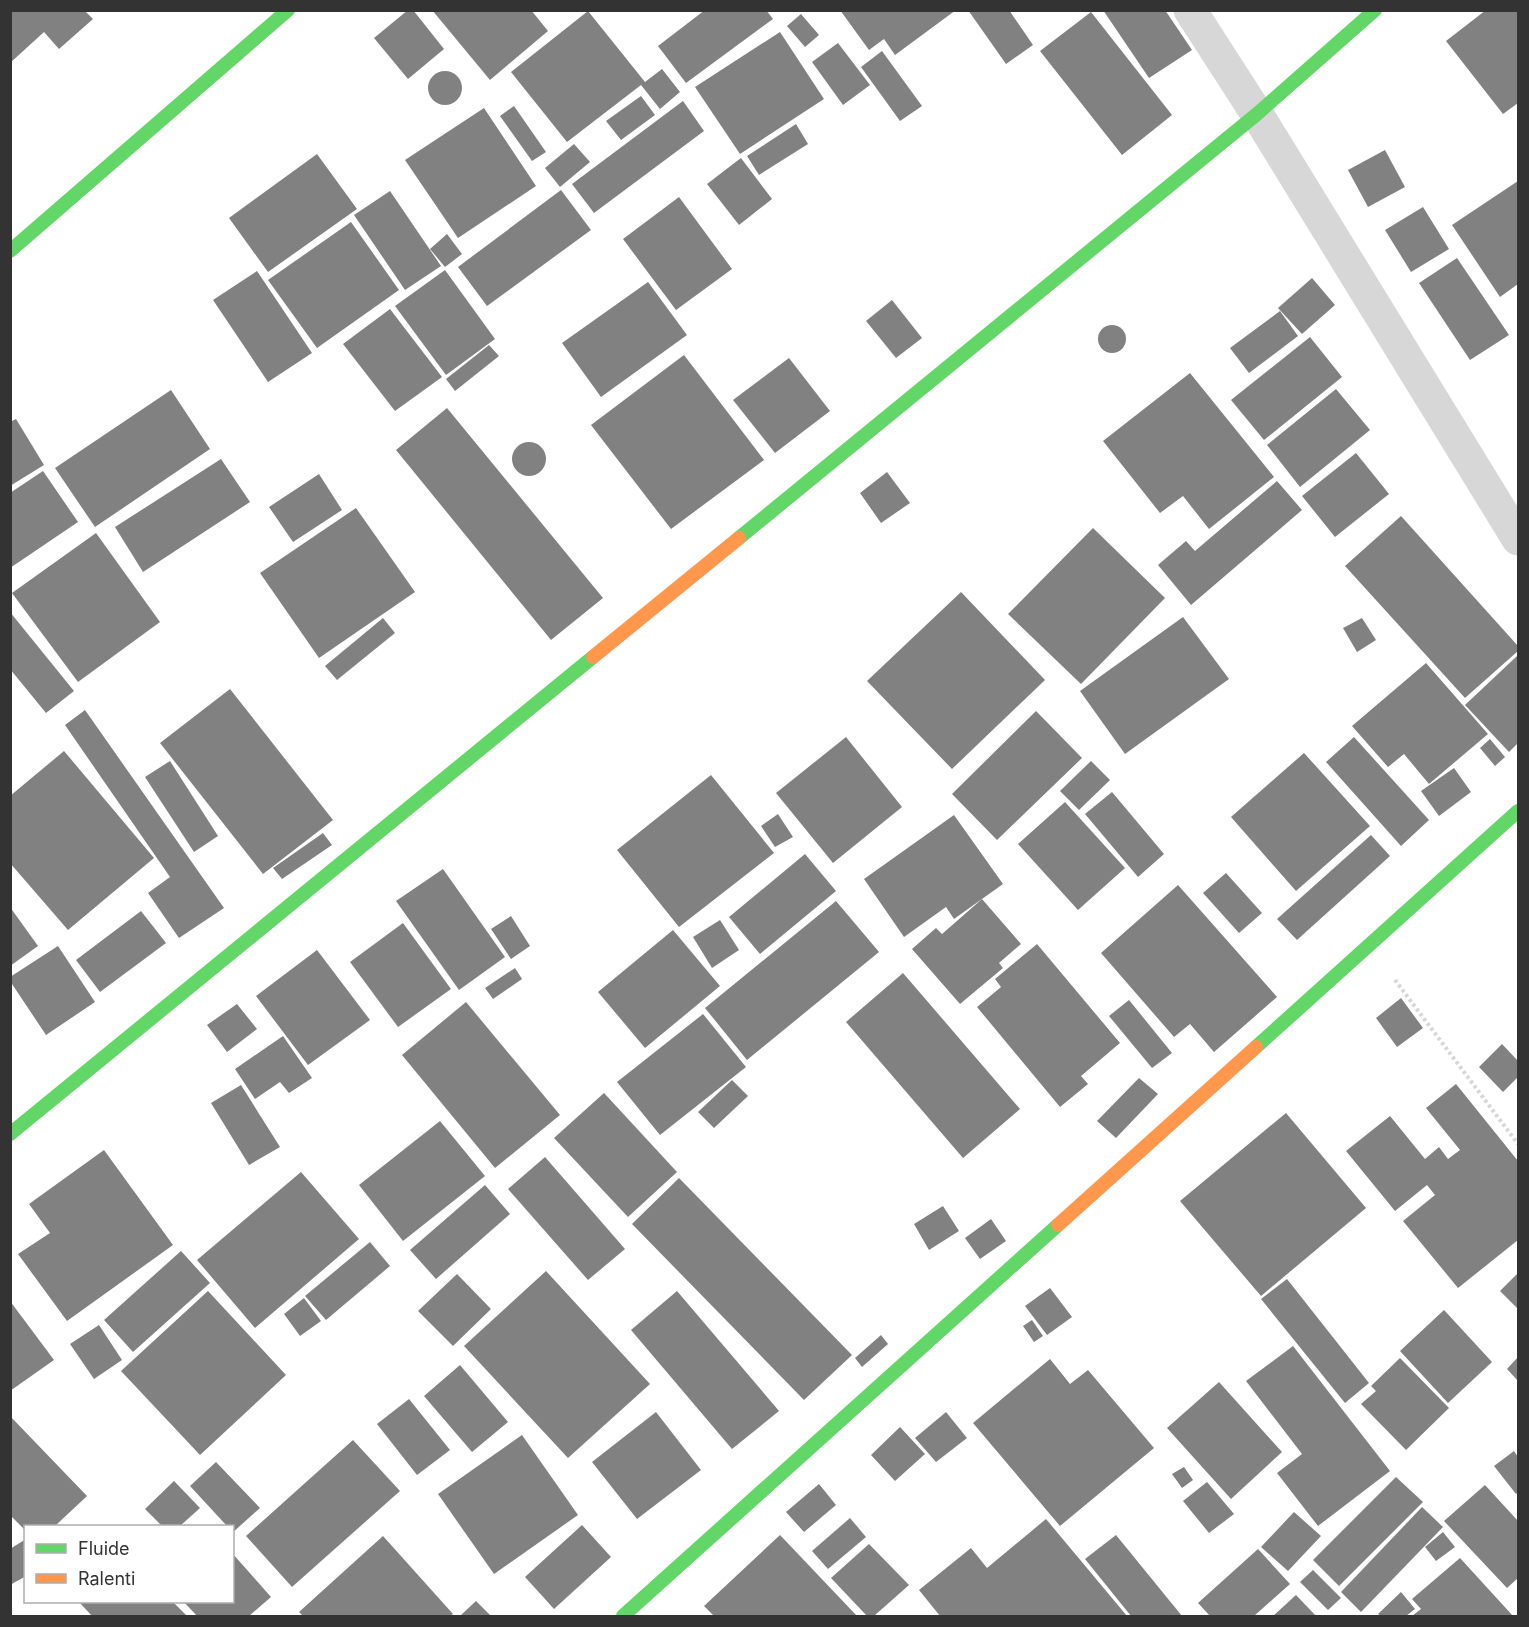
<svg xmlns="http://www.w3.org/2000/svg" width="1529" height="1627" font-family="Inter,sans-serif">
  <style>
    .building { fill: #818181 }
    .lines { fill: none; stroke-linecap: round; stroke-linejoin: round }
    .path { stroke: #d6d6d6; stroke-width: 4; stroke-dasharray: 3 3; stroke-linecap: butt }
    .street { stroke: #d7d7d7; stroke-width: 33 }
    .fast { stroke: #63d668; stroke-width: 14 }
    .slow { stroke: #ff974d; stroke-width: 14 }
  </style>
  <rect width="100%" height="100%" fill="#fff"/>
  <g class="building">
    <polygon points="10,10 84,10 93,19 59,49 44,32 10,63"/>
    <polygon points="408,10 413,10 444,49 408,79 374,38"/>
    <polygon points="432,10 531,10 548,31 490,80"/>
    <polygon points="705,10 766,10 773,19 686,83 658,46"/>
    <polygon points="840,10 956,10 895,55 884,39 869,50"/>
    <polygon points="968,10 1009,10 1033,45 1006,64"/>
    <polygon points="1103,10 1165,10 1192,50 1149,78"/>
    <polygon points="1486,10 1518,10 1518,103 1503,114 1446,41"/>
    <polygon points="588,11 645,82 662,69 680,92 660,109 641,85 567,142 511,72"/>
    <polygon points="1091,12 1172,115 1122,155 1040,51"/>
    <polygon points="801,14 819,35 805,47 787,26"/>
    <polygon points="780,32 824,99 740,154 695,87"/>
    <polygon points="838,43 870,85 843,105 812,62"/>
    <polygon points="882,51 922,106 900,121 861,67"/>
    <circle cx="445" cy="88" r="17"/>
    <polygon points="641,96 655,115 621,140 606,121"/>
    <polygon points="683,101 704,131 594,213 572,184"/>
    <polygon points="514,106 546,152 532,161 500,116"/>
    <polygon points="484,108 536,186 458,238 405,160"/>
    <polygon points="796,124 808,144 759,175 747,156"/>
    <polygon points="574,144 590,162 560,187 545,168"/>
    <polygon points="1385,150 1405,187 1368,207 1348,170"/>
    <polygon points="317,154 357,209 268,272 229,218"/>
    <polygon points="741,158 772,199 739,225 707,184"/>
    <polygon points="1518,181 1518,284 1500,297 1452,225"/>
    <polygon points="561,190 591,230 487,306 458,267"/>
    <polygon points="390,191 441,266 405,290 354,215"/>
    <polygon points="679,197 732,269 676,310 623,239"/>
    <polygon points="1423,207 1449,249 1411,272 1385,230"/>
    <polygon points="351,222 399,290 317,348 268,280"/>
    <polygon points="447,234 462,254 445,267 430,249"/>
    <polygon points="1457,258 1509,335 1470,360 1419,283"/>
    <polygon points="445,270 495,339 446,375 395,306"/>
    <polygon points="257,271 312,353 268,382 213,300"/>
    <polygon points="1312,278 1335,305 1302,334 1278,308"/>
    <polygon points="648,282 687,335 601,397 562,343"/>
    <polygon points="892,300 922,338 896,358 866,321"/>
    <polygon points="390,309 442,377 395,411 343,344"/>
    <polygon points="1280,311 1298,336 1249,373 1230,348"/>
    <circle cx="1112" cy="339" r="14"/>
    <polygon points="1310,337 1342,377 1264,440 1231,400"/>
    <polygon points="489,345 499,356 455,391 446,379"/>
    <polygon points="684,355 764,460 671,529 591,425"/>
    <polygon points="789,358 830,411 775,453 733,400"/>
    <polygon points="1190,373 1274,477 1209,529 1183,496 1160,513 1103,441"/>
    <polygon points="1336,389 1370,430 1300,487 1267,445"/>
    <polygon points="171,390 210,449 95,527 55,468"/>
    <polygon points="447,408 603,598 551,640 396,450"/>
    <polygon points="16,419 44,465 10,486 10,422"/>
    <circle cx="529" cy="459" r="17"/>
    <polygon points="1356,453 1389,494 1335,537 1302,496"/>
    <polygon points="221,459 250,502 143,572 115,527"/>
    <polygon points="43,471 78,522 10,568 10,493"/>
    <polygon points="887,472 910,503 881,523 860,493"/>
    <polygon points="319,474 342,510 293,542 269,507"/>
    <polygon points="1277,481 1302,510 1191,605 1158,565 1186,541 1195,551"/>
    <polygon points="356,508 415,592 319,658 260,573"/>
    <polygon points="1401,516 1518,646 1518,651 1465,698 1345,566"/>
    <polygon points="1093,528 1165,598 1081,684 1008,614"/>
    <polygon points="96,533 160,622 78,682 12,593"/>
    <polygon points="961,592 1045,680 952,769 867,681"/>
    <polygon points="10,612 74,691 46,713 10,669"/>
    <polygon points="1183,617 1229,679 1125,754 1080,691"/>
    <polygon points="383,618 395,633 337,680 325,666"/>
    <polygon points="1362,618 1376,640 1357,652 1343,628"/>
    <polygon points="1517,656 1518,658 1518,743 1509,752 1465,705"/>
    <polygon points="1426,663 1488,734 1429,784 1404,754 1388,767 1352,726"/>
    <polygon points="230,689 333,820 263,874 160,743"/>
    <polygon points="85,710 224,908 179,938 148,893 170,877 65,725"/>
    <polygon points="1036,711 1082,758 997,840 952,794"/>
    <polygon points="846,737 902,807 833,863 776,793"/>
    <polygon points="1354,737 1429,820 1401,846 1326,762"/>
    <polygon points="1490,739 1505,757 1495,766 1480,748"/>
    <polygon points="64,751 154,858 68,930 10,863 10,796"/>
    <polygon points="1304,753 1370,826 1296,891 1231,817"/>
    <polygon points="170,761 218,836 194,852 145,777"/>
    <polygon points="1091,761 1110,780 1079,810 1060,791"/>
    <polygon points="1454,768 1471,792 1439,816 1421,791"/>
    <polygon points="711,775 774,853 679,927 617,850"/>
    <polygon points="1112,792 1164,854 1138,877 1085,814"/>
    <polygon points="1065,802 1125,868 1078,910 1018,844"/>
    <polygon points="778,814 793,837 775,847 761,826"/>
    <polygon points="954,815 1003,884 954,919 946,907 904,937 864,879"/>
    <polygon points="323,833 332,845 282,879 273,868"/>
    <polygon points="1371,835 1390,856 1297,940 1277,919"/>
    <polygon points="805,854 836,891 760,954 729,917"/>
    <polygon points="443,869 505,957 459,990 396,901"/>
    <polygon points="1226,873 1262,913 1239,933 1203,893"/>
    <polygon points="1178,885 1277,997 1214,1052 1190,1024 1174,1037 1101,953"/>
    <polygon points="982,899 1021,944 999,963 1003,968 960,1004 912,949 936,928 942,934"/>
    <polygon points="836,901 879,952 747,1060 705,1008"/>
    <polygon points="10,907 38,946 10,966"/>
    <polygon points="141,911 166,943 100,992 76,960"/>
    <polygon points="511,916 530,946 511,959 491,929"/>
    <polygon points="720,920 739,950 712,968 693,937"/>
    <polygon points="403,923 451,989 398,1027 350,962"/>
    <polygon points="673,930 720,986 645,1048 598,992"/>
    <polygon points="1037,944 1120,1043 1081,1076 1088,1084 1060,1107 977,1007 1001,987 995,979"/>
    <polygon points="58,946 95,1002 46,1035 10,981 10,977"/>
    <polygon points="317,950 370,1020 308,1065 256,996"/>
    <polygon points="515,968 522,979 493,999 485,988"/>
    <polygon points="903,973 1020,1109 963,1158 846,1022"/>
    <polygon points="1401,998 1423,1028 1397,1047 1376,1018"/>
    <polygon points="1129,1000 1172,1053 1152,1068 1109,1016"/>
    <polygon points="466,1002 560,1115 495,1168 402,1055"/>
    <polygon points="237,1004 257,1029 227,1052 207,1025"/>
    <polygon points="703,1014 746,1067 660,1135 617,1082"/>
    <polygon points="283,1036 312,1078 289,1093 280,1082 255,1099 235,1069"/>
    <polygon points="1502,1044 1518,1061 1518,1077 1503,1092 1479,1067"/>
    <polygon points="1139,1078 1158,1094 1116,1138 1097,1121"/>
    <polygon points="732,1080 748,1096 714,1128 698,1112"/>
    <polygon points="1456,1084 1518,1161 1518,1240 1458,1288 1403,1221 1435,1195 1427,1185 1395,1211 1346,1151 1390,1116 1425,1159 1439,1147 1448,1159 1460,1150 1426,1108"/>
    <polygon points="241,1085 280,1147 249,1165 211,1103"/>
    <polygon points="604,1093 677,1172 628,1217 554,1138"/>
    <polygon points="1286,1113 1366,1208 1261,1296 1180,1201"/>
    <polygon points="440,1121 485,1176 403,1241 359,1185"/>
    <polygon points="104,1150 173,1245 67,1321 18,1254 50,1233 29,1204"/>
    <polygon points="545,1157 625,1249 588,1280 508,1189"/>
    <polygon points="301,1172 359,1239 255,1328 197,1260"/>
    <polygon points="679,1178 852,1355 804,1400 632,1224"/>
    <polygon points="485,1185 510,1214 436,1279 410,1250"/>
    <polygon points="943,1206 959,1231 929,1250 914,1224"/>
    <polygon points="991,1219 1006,1241 980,1259 965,1238"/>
    <polygon points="370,1242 390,1266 326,1320 305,1296"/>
    <polygon points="181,1251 210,1283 133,1352 104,1320"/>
    <polygon points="546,1271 650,1384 568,1458 464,1346"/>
    <polygon points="1518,1273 1518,1309 1500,1291"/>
    <polygon points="457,1274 491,1309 453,1346 418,1311"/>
    <polygon points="1287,1279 1369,1383 1345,1403 1261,1299"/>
    <polygon points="1050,1288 1072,1317 1047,1335 1025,1306"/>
    <polygon points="208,1291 286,1375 200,1455 121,1371"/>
    <polygon points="677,1291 779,1411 732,1449 631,1330"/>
    <polygon points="304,1298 321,1321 300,1336 284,1314"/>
    <polygon points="10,1301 54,1360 10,1391"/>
    <polygon points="1444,1310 1492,1362 1448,1403 1400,1351"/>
    <polygon points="1032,1320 1043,1336 1034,1342 1023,1326"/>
    <polygon points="99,1325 122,1360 94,1379 70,1344"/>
    <polygon points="881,1335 888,1344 862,1367 855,1358"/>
    <polygon points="1293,1346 1390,1471 1318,1526 1277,1473 1302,1454 1246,1381"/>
    <polygon points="1518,1357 1518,1381 1507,1369"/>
    <polygon points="1400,1358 1449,1408 1406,1450 1361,1404 1376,1391 1371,1386"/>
    <polygon points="1050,1359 1070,1384 1088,1370 1154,1448 1060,1526 973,1423"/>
    <polygon points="460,1365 508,1422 472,1452 424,1396"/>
    <polygon points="1219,1382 1282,1452 1231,1499 1167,1428"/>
    <polygon points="409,1399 450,1450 417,1475 377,1424"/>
    <polygon points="656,1412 701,1470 637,1519 592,1462"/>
    <polygon points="946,1412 967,1438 936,1462 915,1438"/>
    <polygon points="10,1416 87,1496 55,1526 26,1526 26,1531 10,1515"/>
    <polygon points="900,1427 925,1454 895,1481 871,1455"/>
    <polygon points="522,1435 578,1515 494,1574 438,1494"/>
    <polygon points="353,1440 400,1491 292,1587 246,1536"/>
    <polygon points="1514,1451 1518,1457 1518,1492 1516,1494 1494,1466"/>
    <polygon points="216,1462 260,1508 232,1533 232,1526 227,1526 190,1486"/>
    <polygon points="1184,1467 1193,1480 1182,1488 1172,1474"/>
    <polygon points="1396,1477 1423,1502 1339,1586 1313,1560"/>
    <polygon points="174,1481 200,1508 180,1526 162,1526 145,1509"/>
    <polygon points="1207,1482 1234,1514 1209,1533 1183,1501"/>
    <polygon points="819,1484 836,1505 804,1532 786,1512"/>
    <polygon points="1485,1485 1518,1521 1518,1578 1507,1588 1444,1521"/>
    <polygon points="1422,1507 1443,1527 1361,1612 1341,1592"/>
    <polygon points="1294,1512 1321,1536 1288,1571 1261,1547"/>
    <polygon points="850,1518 866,1537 828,1569 812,1551"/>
    <polygon points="1046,1519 1127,1616 940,1616 919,1590 971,1548 987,1568"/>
    <polygon points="582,1525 611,1557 554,1609 525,1577"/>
    <polygon points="1443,1532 1455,1547 1436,1561 1425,1547"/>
    <polygon points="780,1535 857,1616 714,1616 704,1606"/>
    <polygon points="1116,1535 1182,1616 1131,1616 1085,1559"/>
    <polygon points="383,1536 453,1614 450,1616 303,1616 299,1612"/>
    <polygon points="26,1539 26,1576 10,1585 10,1549"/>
    <polygon points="869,1544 909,1585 874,1616 867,1616 831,1578"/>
    <polygon points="1258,1549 1290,1584 1254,1616 1210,1616 1198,1603"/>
    <polygon points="232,1553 271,1597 249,1616 197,1616 184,1602 232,1602"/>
    <polygon points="1460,1558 1513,1616 1412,1616 1421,1609 1412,1599"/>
    <polygon points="1313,1570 1341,1598 1328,1610 1300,1582"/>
    <polygon points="1401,1592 1415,1609 1406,1616 1381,1616 1378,1614"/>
    <polygon points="1296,1595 1316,1616 1273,1616"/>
    <polygon points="476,1601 491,1616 460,1616"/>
    <polygon points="81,1602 173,1602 187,1616 92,1616 80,1603"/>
  </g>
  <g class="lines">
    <polyline class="path" points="1395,980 1518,1144"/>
    <polyline class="street" points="1190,10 1257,114 1518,539"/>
    <g class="fast">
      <polyline points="10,251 288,10"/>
      <polyline points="739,538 1257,114 1375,10"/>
      <polyline points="1256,1047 1518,811"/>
      <polyline points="10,1134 593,657"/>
      <polyline points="623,1616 1058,1225"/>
    </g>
    <g class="slow">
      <polyline points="593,657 739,538"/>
      <polyline points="1058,1225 1256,1047"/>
    </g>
  </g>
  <rect width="1529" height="1627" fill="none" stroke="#333333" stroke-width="24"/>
  <rect x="24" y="1525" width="210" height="78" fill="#ffffff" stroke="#adadad" stroke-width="1.5"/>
  <rect x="36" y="1544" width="30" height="9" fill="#63d668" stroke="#adadad" stroke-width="1.5"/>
  <text x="78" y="1555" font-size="18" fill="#333333">Fluide</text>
  <rect x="36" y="1574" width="30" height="9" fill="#ff974d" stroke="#adadad" stroke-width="1.5"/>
  <text x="78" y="1585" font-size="18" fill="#333333">Ralenti</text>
</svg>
